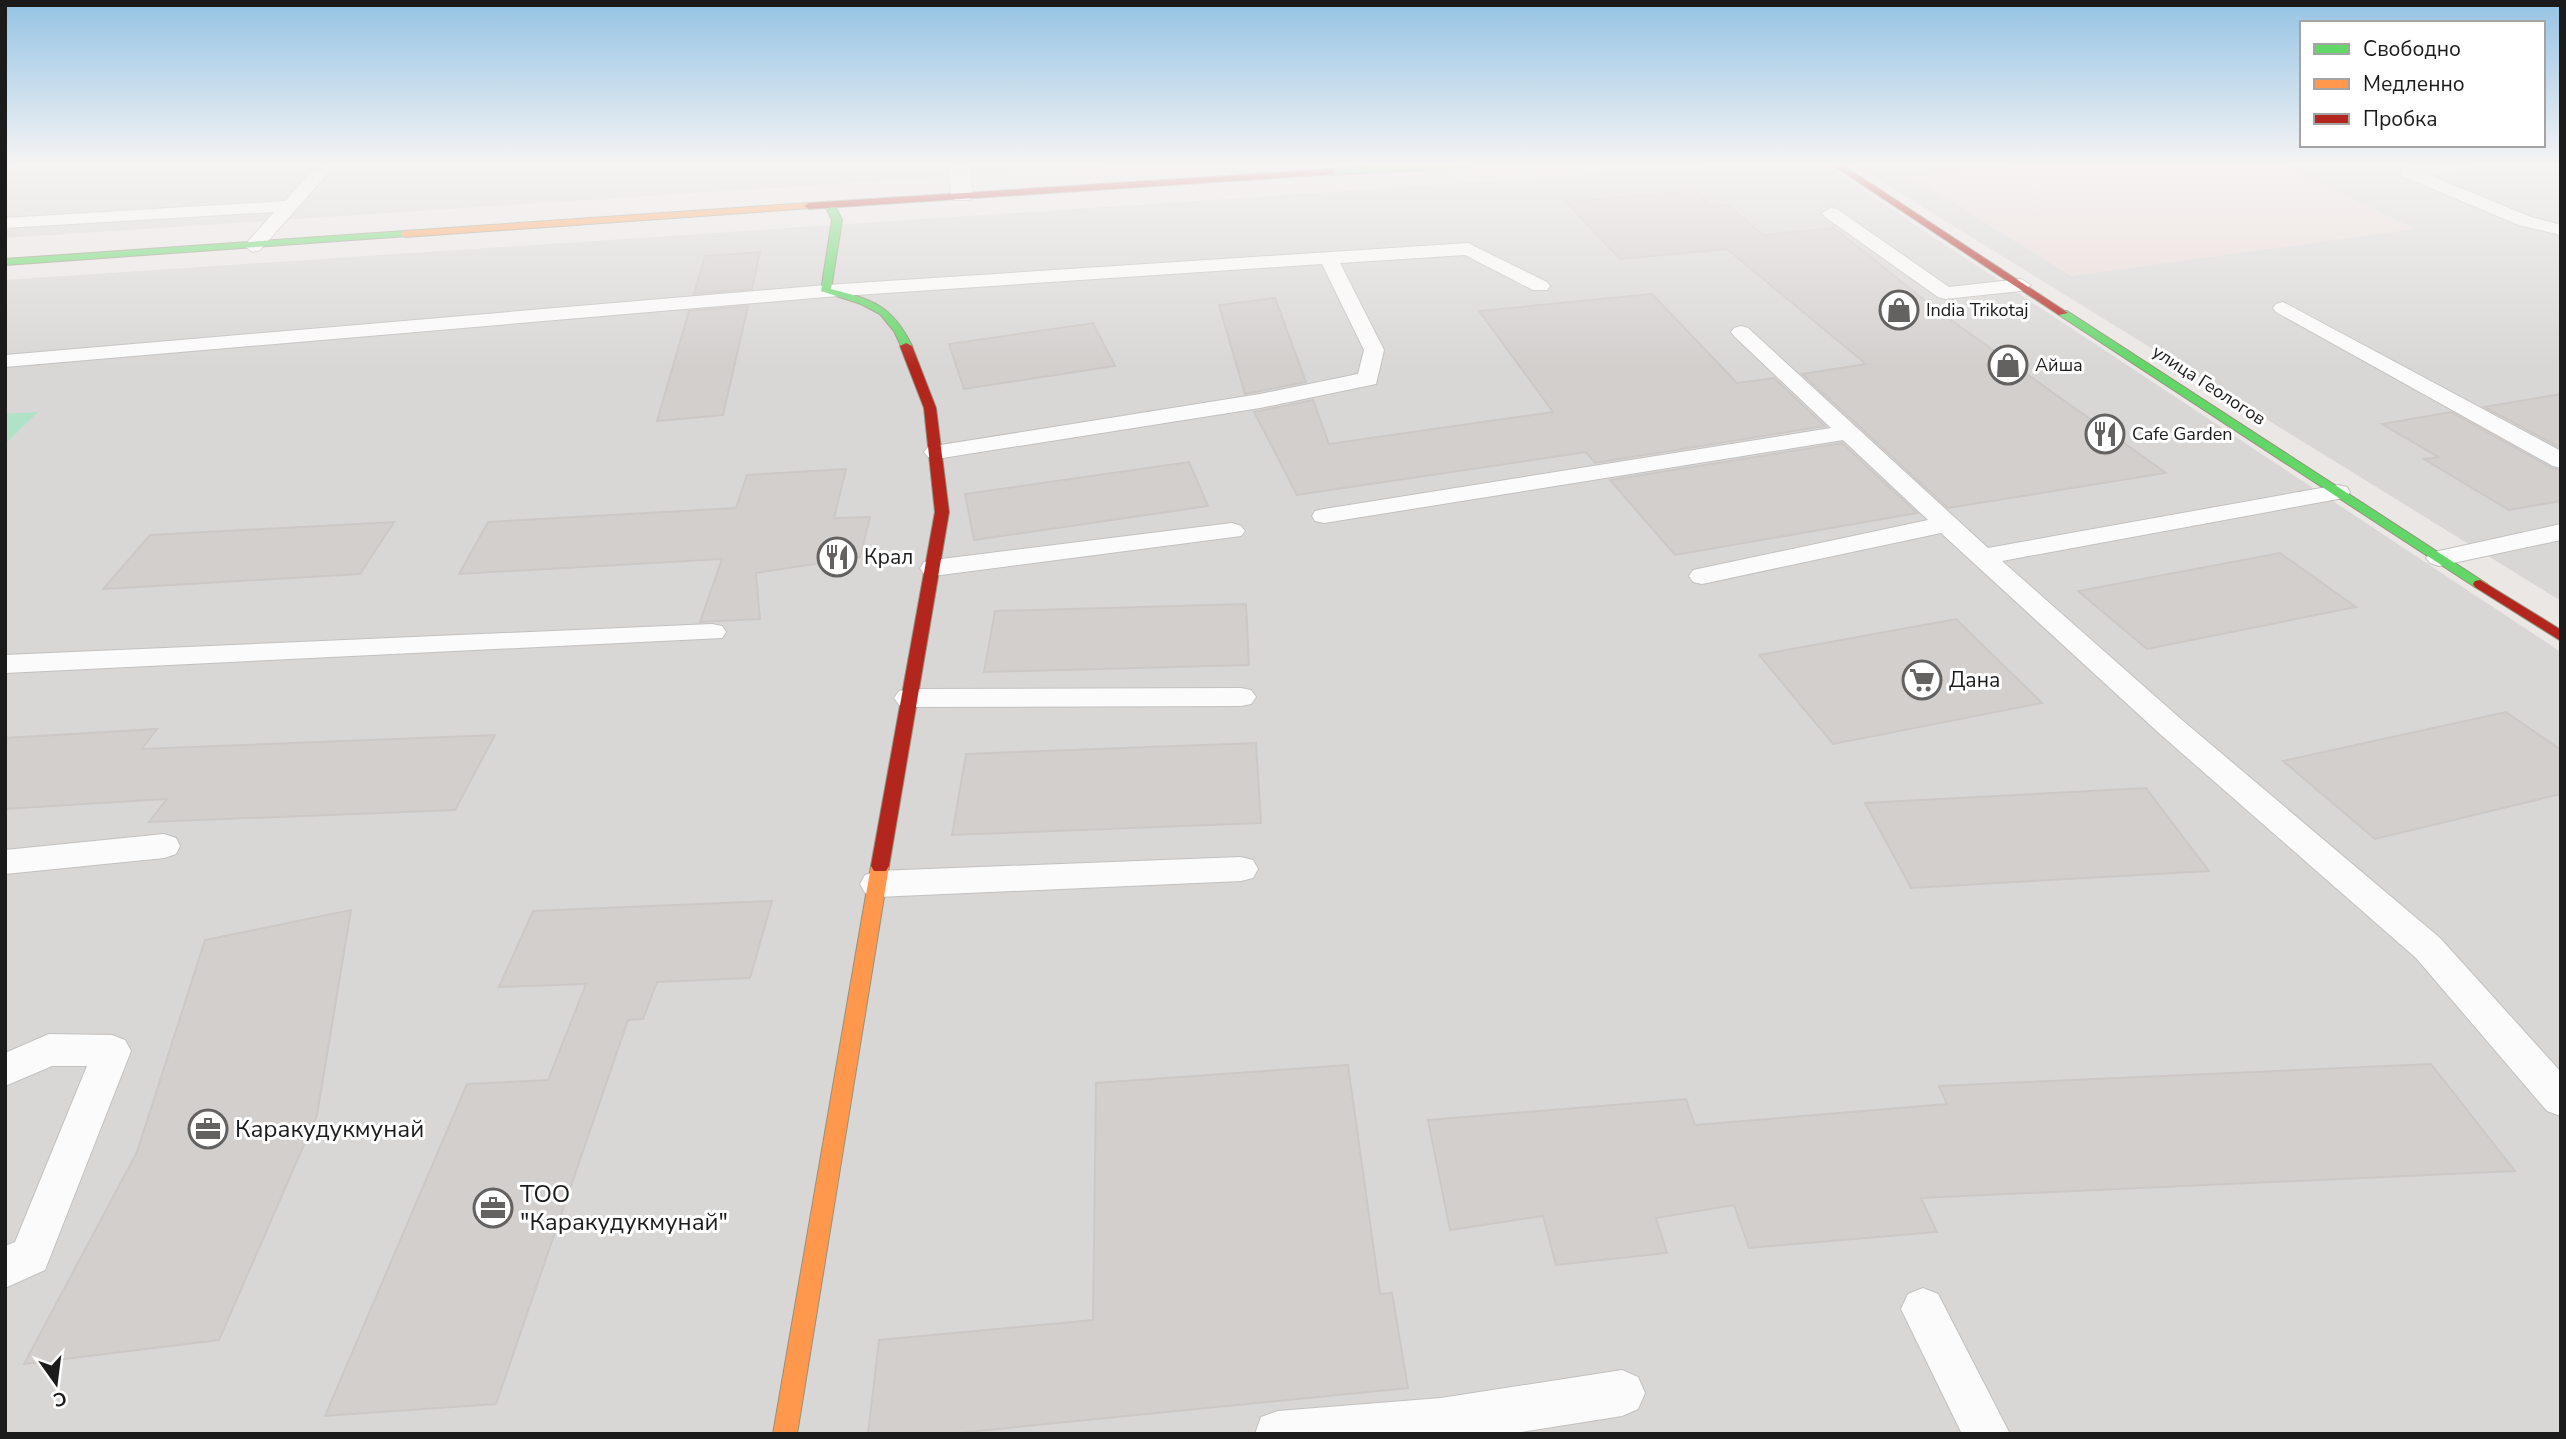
<svg xmlns="http://www.w3.org/2000/svg" width="2566" height="1439" font-family="'Nunito Sans',sans-serif">
  <style>
    .residential { fill: #d9d7d6 }
    .military { fill: #e9dbd7 }
    .pitch { fill: #afe2c7 }
    .building { fill: #d2cfcd; stroke: #cdc8c5; stroke-width: 2 }
    .lines { fill: none; stroke-linecap: round; stroke-linejoin: round }
    .lane-casing { stroke: #c2c1c0; stroke-width: 2 }
    .street-casing { stroke: #c2c1c0; stroke-width: 2 }
    .fast-casing { stroke: #94927d; stroke-width: 2 }
    .slow-casing { stroke: #94927d; stroke-width: 2 }
    .jam-casing { stroke: #94927d; stroke-width: 2 }
    .lane { fill: #fcfbfb; fill-rule: evenodd }
    .street { fill: #fcfbfb; fill-rule: evenodd }
    .fast { fill: #63d668; fill-rule: evenodd }
    .slow { fill: #ff974d; fill-rule: evenodd }
    .jam { fill: #b3261e; fill-rule: evenodd }
    .labels { text-anchor: middle; dominant-baseline: central; stroke-width: 6; stroke-linejoin: round; paint-order: stroke }
    .far-poi-label { font-size: 18px; fill: #1b1b1b; stroke: #fff; text-anchor: start }
    .far-street-label { font-size: 18px; fill: #1b1b1b; stroke: #fff }
    .poi-label { font-size: 21px; fill: #1b1b1b; stroke: #fff; text-anchor: start }
    .near-poi-label { font-size: 24px; fill: #1b1b1b; stroke: #fff; text-anchor: start }
  </style>
  <rect width="100%" height="100%" fill="#eae7e4"/>
  <g class="residential">
    <polygon points="5,164 1140,164 5,238"/>
    <polygon points="1754,164 1823,164 2561,652 2561,1434 5,1434 5,280"/>
    <polygon points="1853,164 2561,164 2561,601"/>
  </g>
  <polygon class="military" points="2029,164 2277,164 2416,229 2071,276 1912,177"/>
  <polygon class="pitch" points="38,412 5,444 5,414"/>
  <g class="building">
    <polygon points="1694,191 1712,206 1728,205 1763,235 1834,228 1941,313 2166,473 1948,508 1802,374 1866,364 1727,249 1620,259 1566,202"/>
    <polygon points="760,252 752,289 694,294 705,256"/>
    <polygon points="1652,294 1737,383 1774,378 1825,426 1595,463 1586,452 1297,495 1254,412 1313,400 1329,444 1553,412 1479,311"/>
    <polygon points="1275,298 1306,382 1245,394 1219,305"/>
    <polygon points="748,306 723,415 657,421 689,311"/>
    <polygon points="1093,323 1115,366 964,389 949,344"/>
    <polygon points="2561,394 2561,448 2484,407"/>
    <polygon points="2451,412 2552,468 2561,470 2561,501 2509,510 2424,459 2438,457 2382,424"/>
    <polygon points="1842,443 1917,513 1675,555 1610,480"/>
    <polygon points="1189,462 1208,506 974,540 965,494"/>
    <polygon points="846,469 834,518 870,517 860,557 756,573 760,619 700,622 722,559 459,574 488,522 736,508 747,475"/>
    <polygon points="394,522 360,574 103,589 150,535"/>
    <polygon points="2280,553 2356,607 2147,649 2078,591"/>
    <polygon points="1246,604 1249,665 984,672 995,611"/>
    <polygon points="1956,619 2042,703 1833,744 1759,655"/>
    <polygon points="2506,712 2561,750 2561,794 2375,839 2283,761"/>
    <polygon points="157,729 142,749 495,735 455,810 149,822 167,799 5,809 5,738"/>
    <polygon points="1256,743 1261,823 952,835 966,754"/>
    <polygon points="2146,788 2209,871 1911,888 1865,803"/>
    <polygon points="772,901 750,978 657,982 643,1019 628,1020 496,1404 325,1416 467,1084 548,1080 586,984 499,987 533,911"/>
    <polygon points="351,910 317,1115 219,1340 24,1364 137,1152 205,940"/>
    <polygon points="2431,1064 2515,1171 1921,1198 1937,1232 1749,1248 1734,1205 1656,1218 1667,1253 1556,1265 1543,1216 1450,1230 1428,1120 1686,1099 1695,1125 1947,1104 1939,1086"/>
    <polygon points="1348,1065 1380,1294 1392,1293 1408,1388 947,1434 868,1434 879,1340 1093,1320 1096,1083"/>
  </g>
  <g class="lines">
    <defs>
      <g id="lane">
        <polygon points="5,164 18,164 16,168 5,169"/>
        <polygon points="319,164 336,164 260,250 253,252 244,246 274,212 5,228 5,218 285,201"/>
        <polygon points="2435,164 2483,164 2475,169 2429,175 2531,217 2561,225 2561,235 2519,225 2402,176 2400,172 2408,167"/>
        <polygon points="1831,208 1837,209 1949,287 2021,279 2031,285 2021,291 1945,299 1938,297 1825,217 1822,213"/>
        <polygon points="1468,243 1547,282 1550,286 1547,290 1533,290 1465,255 1340,263 1384,350 1376,384 1260,408 936,459 928,457 924,452 928,447 1260,394 1358,374 1364,350 1322,264 826,297 5,367 5,355 826,285"/>
        <polygon points="2283,302 2561,451 2561,468 2553,466 2276,312 2273,308 2276,304"/>
        <polygon points="1741,326 1748,328 1988,548 2338,485 2347,487 2350,492 2347,497 2338,499 2002,561 2182,720 2440,938 2561,1072 2561,1116 2547,1111 2416,958 2160,734 1941,533 1702,584 1693,582 1689,576 1693,570 1928,520 1843,440 1324,523 1315,521 1312,516 1315,511 1324,509 1831,428 1734,336 1731,332 1734,328"/>
        <polygon points="1232,523 1241,526 1245,531 1241,536 933,576 924,574 920,568 924,562 933,560"/>
        <polygon points="2561,524 2561,540 2439,566 2430,563 2426,558 2430,553"/>
        <polygon points="712,624 722,626 726,632 722,638 5,673 5,655"/>
        <polygon points="1241,688 1251,690 1256,697 1251,704 1241,706 909,707 899,705 894,698 899,691 909,689"/>
        <polygon points="164,834 176,838 180,846 176,854 164,858 5,874 5,850"/>
        <polygon points="1241,857 1253,860 1258,869 1253,878 1241,881 877,897 865,893 860,884 865,875 877,871"/>
        <polygon points="49,1034 112,1035 125,1040 131,1051 45,1270 5,1288 5,1246 15,1242 87,1066 52,1066 5,1086 5,1053"/>
        <polygon points="1923,1288 1938,1294 2010,1434 1962,1434 1901,1309 1908,1294"/>
        <polygon points="1622,1370 1638,1377 1645,1393 1638,1409 1622,1416 1508,1434 1255,1434 1261,1417 1278,1411 1441,1398"/>
      </g>
      <polygon id="street" points="948,164 970,164 973,195 970,200 954,200 951,195"/>
      <g id="fast">
        <polygon points="1424,164 1474,164 1470,167 1332,175 1328,172 1332,169"/>
        <path d="M829,201L834,204L842,220L831,289C873,300 892,305 912,346L910,348H902L894,331L880,314L861,304L821,291L832,220L824,204Z"/>
        <polygon points="405,231 410,234 408,236 5,265 5,259"/>
        <polygon points="2059,311 2067,311 2487,584 2480,588 2475,587 2059,315"/>
      </g>
      <g id="slow">
        <polygon points="809,203 814,206 812,208 405,237 400,234 405,231"/>
        <polygon points="880,860 886,861 889,866 797,1434 773,1434 871,866 874,861"/>
      </g>
      <g id="jam">
        <polygon points="1831,164 1841,164 2068,313 2059,315"/>
        <polygon points="1332,169 1335,170 1335,174 809,209 804,206 809,203"/>
        <polygon points="906,343 912,346 936,408 949,512 889,866 886,871 874,871 871,866 935,512 924,408 900,346"/>
        <polygon points="2480,580 2561,630 2561,641 2475,587 2473,584 2475,581"/>
      </g>
    </defs>
    <use href="#lane" class="lane-casing"/>
    <use href="#street" class="street-casing"/>
    <use href="#fast" class="fast-casing"/>
    <use href="#slow" class="slow-casing"/>
    <use href="#jam" class="jam-casing"/>
    <use href="#lane" class="lane"/>
    <use href="#street" class="street"/>
    <use href="#fast" class="fast"/>
    <use href="#slow" class="slow"/>
    <use href="#jam" class="jam"/>
  </g>
  <linearGradient id="sky" x2="0" y2="1"><stop stop-color="#94c3e4"/><stop offset="0.45" stop-color="#f6f4f3"/><stop offset="1" stop-color="#f6f4f3" stop-opacity="0"/></linearGradient>
  <rect width="2566" height="366" fill="url(#sky)"/>
  <defs>
    <symbol id="shop-ring" viewBox="-11 -11 22 22"><circle r="9.5" fill="#fff" stroke="#636261" stroke-width="1.5"/><path d="M-5-2.5h2.3a2.7 3.5 0 0 1 5.4 0H5L5.5 6h-11ZM-1.5-2.5h3a1.5 2.3 0 0 0-3 0Z" fill="#636261"/></symbol>
    <symbol id="restaurant-ring" viewBox="-11 -11 22 22"><circle r="9.5" fill="#fff" stroke="#636261" stroke-width="1.5"/><path d="M-5-6h1v4h1v-4h1v4h1v-4h1v5L-1.5 .5V6h-2V.5L-5-1ZM5-6V6H3V1.5H1.5Q1.5-4 5-6Z" fill="#636261"/></symbol>
    <symbol id="supermarket-ring" viewBox="-11 -11 22 22"><circle r="9.5" fill="#fff" stroke="#636261" stroke-width="1.5"/><path d="M-6-5.5h2.5l.6 2H6L4.5 2H-2.5L-4.4-4H-6ZM-1.5 3.2a1.3 1.3 0 1 0 .1 0ZM3 3.2a1.3 1.3 0 1 0 .1 0Z" fill="#636261"/></symbol>
    <symbol id="office-ring" viewBox="-11 -11 22 22"><circle r="9.5" fill="#fff" stroke="#636261" stroke-width="1.5"/><path d="M-6-3h4V-5.5h4V-3h4V5H-6ZM-1-4.5V-3h2v-1.5ZM-6 0V1H6V0Z" fill="#636261"/></symbol>
  </defs>
  <g fill-rule="evenodd">
    <use href="#shop-ring" x="1877" y="288" width="44" height="44"/>
    <use href="#shop-ring" x="1986" y="343" width="44" height="44"/>
    <use href="#restaurant-ring" x="2083" y="412" width="44" height="44"/>
    <use href="#restaurant-ring" x="815" y="535" width="44" height="44"/>
    <use href="#supermarket-ring" x="1900" y="658" width="44" height="44"/>
    <use href="#office-ring" x="186" y="1107" width="44" height="44"/>
    <use href="#office-ring" x="471" y="1186" width="44" height="44"/>
  </g>
  <g class="labels">
    <g class="far-poi-label">
      <text x="1926" y="310">India Trikotaj</text>
      <text x="2035" y="365">Айша</text>
      <text x="2132" y="434">Cafe Garden</text>
    </g>
    <g class="far-street-label">
      <text transform="translate(2209 385) rotate(33)">улица Геологов</text>
    </g>
    <g class="poi-label">
      <text x="864" y="557">Крал</text>
      <text x="1949" y="680">Дана</text>
    </g>
    <g class="near-poi-label">
      <text x="235" y="1129">Каракудукмунай</text>
      <text x="520" y="1194">ТОО<tspan x="520" dy="28">"Каракудукмунай"</tspan></text>
    </g>
  </g>
  <rect width="2566" height="1439" fill="none" stroke="#1b1b1b" stroke-width="14"/>
  <rect x="2300" y="21" width="245" height="126" fill="#ffffff" stroke="#a4a4a4" stroke-width="2"/>
  <rect x="2314" y="44" width="35" height="10" fill="#63d668" stroke="#a4a4a4" stroke-width="2"/>
  <text x="2363" y="56" font-size="21" fill="#1b1b1b">Свободно</text>
  <rect x="2314" y="79" width="35" height="10" fill="#ff974d" stroke="#a4a4a4" stroke-width="2"/>
  <text x="2363" y="91" font-size="21" fill="#1b1b1b">Медленно</text>
  <rect x="2314" y="114" width="35" height="10" fill="#b3261e" stroke="#a4a4a4" stroke-width="2"/>
  <text x="2363" y="126" font-size="21" fill="#1b1b1b">Пробка</text>
  <g transform="translate(56 1383) rotate(166)" stroke="#ffffff" stroke-width="5" paint-order="stroke">
  <path d="M0-5L12 26L0 18L-12 26Z" fill="#1b1b1b"/>
  <text y="-10" font-size="19" font-weight="bold" text-anchor="middle" fill="#1b1b1b">С</text>
  </g>
</svg>
